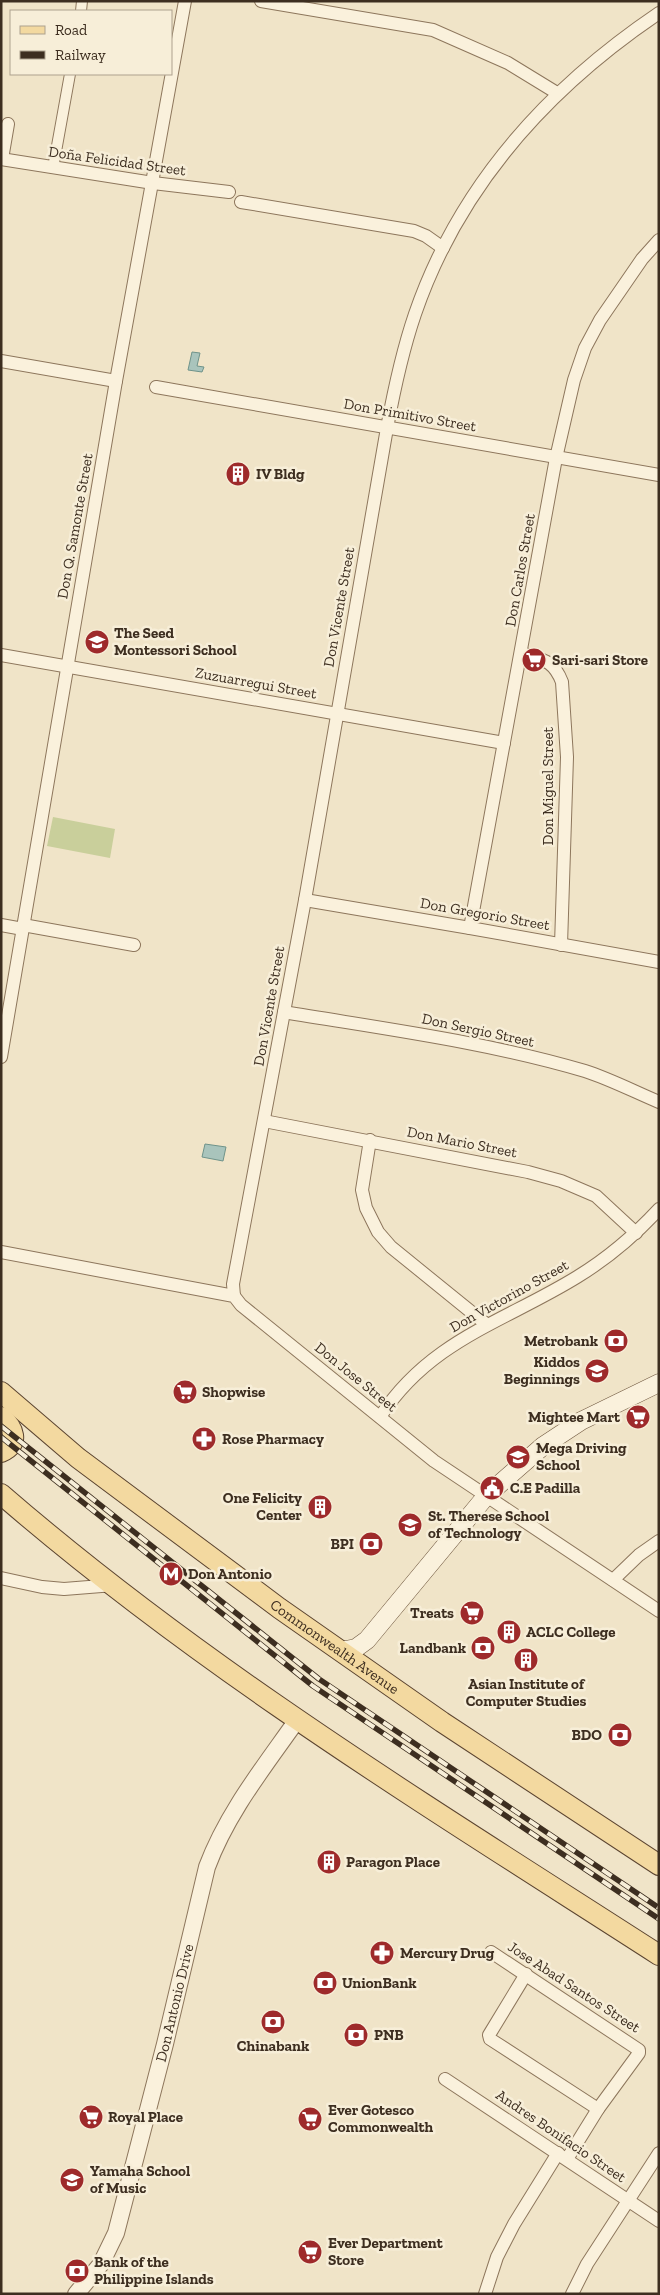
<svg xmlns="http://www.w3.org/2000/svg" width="660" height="2295" font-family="'Zilla Slab',serif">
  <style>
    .green { fill: #c9cf9b }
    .water { fill: #a9c4bc; stroke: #6f938a }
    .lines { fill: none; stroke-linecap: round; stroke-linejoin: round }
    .pedestrian-casing { stroke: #8d765c; stroke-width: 12 }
    .minor-casing { stroke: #8d765c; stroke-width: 14 }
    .tertiary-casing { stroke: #8d765c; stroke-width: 18 }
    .secondary-casing { stroke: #6f573f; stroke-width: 19 }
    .primary-casing { stroke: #5b4430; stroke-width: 22 }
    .pedestrian { stroke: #faf1dc; stroke-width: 10 }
    .minor { stroke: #faf1dc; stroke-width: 12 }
    .tertiary { stroke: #faf1dc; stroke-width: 16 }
    .secondary { stroke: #faf1dc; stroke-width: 18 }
    .primary { stroke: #f3d9a0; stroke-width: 20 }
    .rail-casing { stroke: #3d2e20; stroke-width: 5.5 }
    .rail { stroke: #f7eed8; stroke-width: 4; stroke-dasharray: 11; stroke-linecap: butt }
    .labels { text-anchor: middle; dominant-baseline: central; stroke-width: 5; stroke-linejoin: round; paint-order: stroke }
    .street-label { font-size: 15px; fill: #3d2e20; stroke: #f7eed8 }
    .poi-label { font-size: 15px; font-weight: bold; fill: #3d2e20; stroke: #f7eed8; text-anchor: start }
  </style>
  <rect width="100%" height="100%" fill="#f0e4c8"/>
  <polygon class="green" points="53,817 115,829 110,858 47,846"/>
  <g class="water">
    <polygon points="192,352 200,353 197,366 204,367 202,372 188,370"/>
    <polygon points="205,1144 226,1147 223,1161 202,1157"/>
  </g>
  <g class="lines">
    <defs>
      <g id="pedestrian">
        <polyline points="81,11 82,1"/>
        <polyline points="53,168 70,74"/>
      </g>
      <g id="minor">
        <polyline points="261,1 433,30 508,63 557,93"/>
        <polyline points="1,159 153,183 229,192"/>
        <polyline points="2,159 8,124"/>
        <polyline points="241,202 414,231 426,236 443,248"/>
        <polyline points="1,361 116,381"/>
        <polyline points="156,387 659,475"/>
        <path d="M521,653C542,660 553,659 562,682L567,757L561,945"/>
        <polyline points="1,655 504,743"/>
        <polyline points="305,900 470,928 659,962"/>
        <polyline points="1,925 23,929"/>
        <polyline points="23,925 134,945"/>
        <polyline points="470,928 556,458 574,380 585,348 600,320 642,259 659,240"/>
        <path d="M284,1012C385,1029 487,1042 585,1071C610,1079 635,1092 659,1102"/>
        <polyline points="1,1057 116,381 185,1"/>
        <polyline points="264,1121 528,1172 561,1181 596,1196 636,1233"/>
        <polyline points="370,1140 362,1190 366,1208 378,1232 391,1247 486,1324"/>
        <polyline points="1,1252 234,1296 241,1305 434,1461 659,1611"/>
        <path d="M234,1296L233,1284L305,900L387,428C394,390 402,352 415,314C459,186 548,88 659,13"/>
        <path d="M380,1417C430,1340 504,1322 577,1277C608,1258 634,1236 659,1209"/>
        <polyline points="1,1578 42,1587 64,1589 114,1585"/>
        <polyline points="613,1580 639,1555 659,1541"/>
        <polyline points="491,1952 639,2050 639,2053 598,2109 567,2159"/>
        <polyline points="526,1974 489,2035 490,2039 598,2109"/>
        <polyline points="445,2079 659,2221"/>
        <polyline points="485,2294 497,2257 514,2224 558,2153"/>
        <polyline points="572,2294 587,2264 659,2153"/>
      </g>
      <g id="tertiary">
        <path id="s1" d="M76,2294L101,2264L116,2233L165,2044L207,1867C227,1813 264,1767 297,1720"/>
      </g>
      <polyline id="secondary" points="340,1651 356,1648 367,1640 487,1495 543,1446 581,1421 659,1383"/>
      <g id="primary">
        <path id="s2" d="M1,1392L78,1458L279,1608L442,1722L659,1865"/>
        <path d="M1,1417C13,1427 21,1444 1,1452"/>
        <path d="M1,1494C204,1670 434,1810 659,1955"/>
      </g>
    </defs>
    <use href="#pedestrian" class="pedestrian-casing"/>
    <use href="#minor" class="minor-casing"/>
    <use href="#tertiary" class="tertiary-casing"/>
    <use href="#secondary" class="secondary-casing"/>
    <use href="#primary" class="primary-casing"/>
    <use href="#pedestrian" class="pedestrian"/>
    <use href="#minor" class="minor"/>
    <use href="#tertiary" class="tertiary"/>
    <use href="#secondary" class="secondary"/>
    <use href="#primary" class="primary"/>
    <defs>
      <g id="rail">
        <polyline points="1,1426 319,1679 659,1908"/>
        <polyline points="1,1437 313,1686 659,1919"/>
      </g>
    </defs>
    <use href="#rail" class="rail-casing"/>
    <use href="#rail" class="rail"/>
  </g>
  <defs>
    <symbol id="building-disc" viewBox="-11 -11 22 22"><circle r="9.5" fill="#9e2a2b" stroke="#f7eed8"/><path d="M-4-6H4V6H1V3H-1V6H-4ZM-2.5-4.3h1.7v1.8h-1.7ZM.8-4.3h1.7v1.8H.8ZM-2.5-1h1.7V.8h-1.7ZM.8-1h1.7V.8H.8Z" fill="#fff"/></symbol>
    <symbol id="school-disc" viewBox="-11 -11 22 22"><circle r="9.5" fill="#9e2a2b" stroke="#f7eed8"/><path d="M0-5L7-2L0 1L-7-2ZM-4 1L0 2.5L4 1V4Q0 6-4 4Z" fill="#fff"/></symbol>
    <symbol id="supermarket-disc" viewBox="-11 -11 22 22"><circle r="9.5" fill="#9e2a2b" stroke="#f7eed8"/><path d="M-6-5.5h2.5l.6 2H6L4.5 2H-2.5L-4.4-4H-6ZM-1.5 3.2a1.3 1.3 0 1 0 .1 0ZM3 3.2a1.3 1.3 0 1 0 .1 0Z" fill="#fff"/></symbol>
    <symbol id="bank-disc" viewBox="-11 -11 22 22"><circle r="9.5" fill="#9e2a2b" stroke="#f7eed8"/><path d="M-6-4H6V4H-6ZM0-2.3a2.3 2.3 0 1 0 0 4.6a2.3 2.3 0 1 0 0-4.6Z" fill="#fff"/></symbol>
    <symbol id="pharmacy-disc" viewBox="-11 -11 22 22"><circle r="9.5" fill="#9e2a2b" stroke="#f7eed8"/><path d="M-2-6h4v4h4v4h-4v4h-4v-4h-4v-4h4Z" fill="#fff"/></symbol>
    <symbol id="civic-disc" viewBox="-11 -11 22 22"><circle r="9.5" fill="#9e2a2b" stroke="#f7eed8"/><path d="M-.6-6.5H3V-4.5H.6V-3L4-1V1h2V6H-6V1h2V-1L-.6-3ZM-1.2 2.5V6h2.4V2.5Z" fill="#fff"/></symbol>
    <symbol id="metro-disc" viewBox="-11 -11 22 22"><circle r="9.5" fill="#9e2a2b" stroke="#f7eed8"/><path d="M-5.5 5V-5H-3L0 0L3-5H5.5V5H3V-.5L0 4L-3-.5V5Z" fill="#fff"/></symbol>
  </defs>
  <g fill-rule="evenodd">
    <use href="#building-disc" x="224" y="460" width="28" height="28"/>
    <use href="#school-disc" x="83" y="628" width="28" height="28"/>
    <use href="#supermarket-disc" x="520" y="646" width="28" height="28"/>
    <use href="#bank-disc" x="602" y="1327" width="28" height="28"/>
    <use href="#school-disc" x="583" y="1357" width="28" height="28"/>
    <use href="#supermarket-disc" x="171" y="1378" width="28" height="28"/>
    <use href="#supermarket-disc" x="624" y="1403" width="28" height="28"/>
    <use href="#pharmacy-disc" x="190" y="1425" width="28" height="28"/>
    <use href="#school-disc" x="504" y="1443" width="28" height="28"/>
    <use href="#civic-disc" x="478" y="1474" width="28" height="28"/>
    <use href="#building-disc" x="306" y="1493" width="28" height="28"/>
    <use href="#school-disc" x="396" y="1511" width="28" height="28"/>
    <use href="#bank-disc" x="357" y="1530" width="28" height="28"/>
    <use href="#metro-disc" x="157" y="1560" width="28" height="28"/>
    <use href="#supermarket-disc" x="458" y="1599" width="28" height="28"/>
    <use href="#building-disc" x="495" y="1618" width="28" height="28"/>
    <use href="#bank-disc" x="469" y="1634" width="28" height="28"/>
    <use href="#building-disc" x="512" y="1646" width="28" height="28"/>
    <use href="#bank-disc" x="606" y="1721" width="28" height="28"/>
    <use href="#building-disc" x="315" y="1848" width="28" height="28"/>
    <use href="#pharmacy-disc" x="368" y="1939" width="28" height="28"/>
    <use href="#bank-disc" x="311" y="1969" width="28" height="28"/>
    <use href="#bank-disc" x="259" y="2008" width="28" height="28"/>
    <use href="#bank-disc" x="342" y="2021" width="28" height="28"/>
    <use href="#supermarket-disc" x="77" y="2103" width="28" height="28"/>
    <use href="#supermarket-disc" x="296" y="2105" width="28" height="28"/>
    <use href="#school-disc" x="58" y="2166" width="28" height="28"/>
    <use href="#supermarket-disc" x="296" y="2238" width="28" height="28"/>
    <use href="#bank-disc" x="63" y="2257" width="28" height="28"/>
  </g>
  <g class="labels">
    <g class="street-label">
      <text transform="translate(117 161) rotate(8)">Doña Felicidad Street</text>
      <text transform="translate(410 415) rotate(10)">Don Primitivo Street</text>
      <text transform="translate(75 526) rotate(-80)">Don Q. Samonte Street</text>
      <text transform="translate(520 570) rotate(-80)">Don Carlos Street</text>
      <text transform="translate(339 607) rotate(-80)">Don Vicente Street</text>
      <text transform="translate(256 683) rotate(10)">Zuzuarregui Street</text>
      <text transform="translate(548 786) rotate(-90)">Don Miguel Street</text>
      <text transform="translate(485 914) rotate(10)">Don Gregorio Street</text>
      <text transform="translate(269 1006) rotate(-80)">Don Vicente Street</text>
      <text transform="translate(478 1030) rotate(12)">Don Sergio Street</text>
      <text transform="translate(462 1142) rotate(11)">Don Mario Street</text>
      <text transform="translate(509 1296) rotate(-29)">Don Victorino Street</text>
      <text transform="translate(356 1377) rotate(39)">Don Jose Street</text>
      <text stroke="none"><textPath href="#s2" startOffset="420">Commonwealth Avenue</textPath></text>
      <text transform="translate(574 1987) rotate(33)">Jose Abad Santos Street</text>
      <text stroke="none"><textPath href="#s1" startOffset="311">Don Antonio Drive</textPath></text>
      <text transform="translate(561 2136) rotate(34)">Andres Bonifacio Street</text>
    </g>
    <g class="poi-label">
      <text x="256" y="474">IV Bldg</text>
      <text x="114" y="633">The Seed<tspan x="114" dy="17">Montessori School</tspan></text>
      <text x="552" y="660">Sari-sari Store</text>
      <text x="598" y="1341" text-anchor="end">Metrobank</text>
      <text x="580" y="1362" text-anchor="end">Kiddos<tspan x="580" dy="17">Beginnings</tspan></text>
      <text x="202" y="1392">Shopwise</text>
      <text x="620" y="1417" text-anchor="end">Mightee Mart</text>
      <text x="222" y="1439">Rose Pharmacy</text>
      <text x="536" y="1448">Mega Driving<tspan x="536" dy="17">School</tspan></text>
      <text x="510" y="1488">C.E Padilla</text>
      <text x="302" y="1498" text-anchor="end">One Felicity<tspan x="302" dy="17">Center</tspan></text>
      <text x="428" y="1516">St. Therese School<tspan x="428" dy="17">of Technology</tspan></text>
      <text x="354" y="1544" text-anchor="end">BPI</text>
      <text x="188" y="1574">Don Antonio</text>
      <text x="454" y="1613" text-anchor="end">Treats</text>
      <text x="526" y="1632">ACLC College</text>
      <text x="466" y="1648" text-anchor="end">Landbank</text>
      <text x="526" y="1684" text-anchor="middle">Asian Institute of<tspan x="526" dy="17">Computer Studies</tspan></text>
      <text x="602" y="1735" text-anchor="end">BDO</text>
      <text x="346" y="1862">Paragon Place</text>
      <text x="400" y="1953">Mercury Drug</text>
      <text x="342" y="1983">UnionBank</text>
      <text x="374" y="2035">PNB</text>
      <text x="273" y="2046" text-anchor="middle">Chinabank</text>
      <text x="328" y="2110">Ever Gotesco<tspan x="328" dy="17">Commonwealth</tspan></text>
      <text x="108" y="2117">Royal Place</text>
      <text x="90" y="2171">Yamaha School<tspan x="90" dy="17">of Music</tspan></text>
      <text x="328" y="2243">Ever Department<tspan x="328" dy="17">Store</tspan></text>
      <text x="94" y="2262">Bank of the<tspan x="94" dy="17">Philippine Islands</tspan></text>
    </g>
  </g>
  <rect width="660" height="2295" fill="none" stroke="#3d2e20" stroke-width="5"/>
  <rect x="10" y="10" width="162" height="65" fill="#f7eed8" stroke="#ada18e"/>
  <rect x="20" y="26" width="25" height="8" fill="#f3d9a0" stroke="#ada18e"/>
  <text x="55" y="35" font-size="15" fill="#3d2e20">Road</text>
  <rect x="20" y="51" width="25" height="8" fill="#3d2e20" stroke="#ada18e"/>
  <text x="55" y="60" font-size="15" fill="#3d2e20">Railway</text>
</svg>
